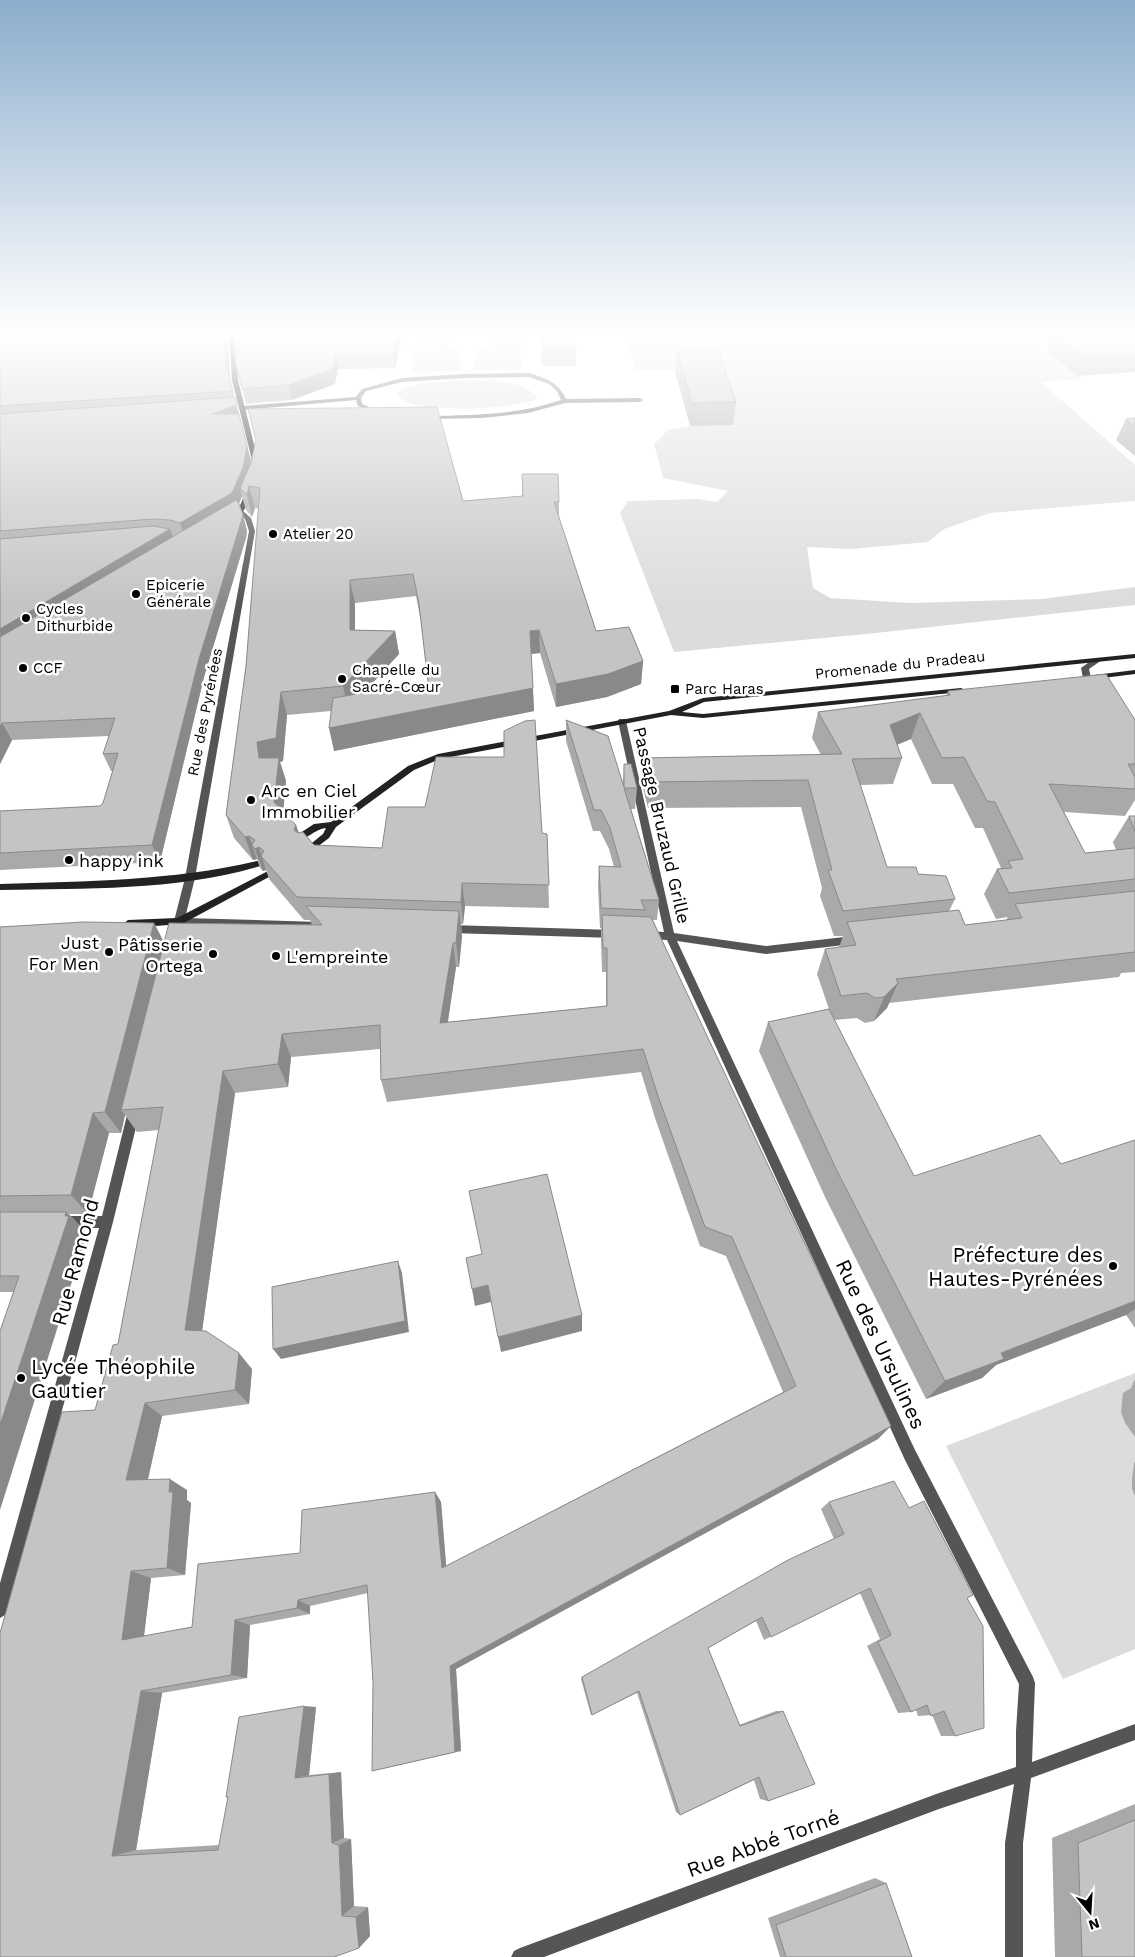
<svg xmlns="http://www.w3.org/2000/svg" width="1135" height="1957" font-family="'Work Sans',sans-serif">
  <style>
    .green { fill: #dcdcdc }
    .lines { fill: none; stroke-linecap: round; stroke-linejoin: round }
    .lane { fill: #555; fill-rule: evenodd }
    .street { fill: #555; fill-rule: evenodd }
    .secondary { fill: #222; fill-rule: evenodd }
    .wall { fill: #a9a9a9; fill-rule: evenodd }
    .shaded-wall { fill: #898989 }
    .building { fill: #c4c4c4; stroke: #898989; fill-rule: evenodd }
    .poi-dot { fill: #000; stroke: #fff; stroke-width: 2 }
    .labels { text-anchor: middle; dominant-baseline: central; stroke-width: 5; stroke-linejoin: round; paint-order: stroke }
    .far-poi-label { font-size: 15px; fill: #000; stroke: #fff; text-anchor: start }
    .far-street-label { font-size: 15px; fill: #000; stroke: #fff }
    .poi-label { font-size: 18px; fill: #000; stroke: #fff; text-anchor: start }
    .street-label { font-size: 18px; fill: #000; stroke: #fff }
    .near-poi-label { font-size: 21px; fill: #000; stroke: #fff; text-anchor: end }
    .near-street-label { font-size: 21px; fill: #000; stroke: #fff }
  </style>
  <rect width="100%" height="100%" fill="#fff"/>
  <g class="green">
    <polygon points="419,331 463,331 463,333 452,335 446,341 417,342"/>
    <polygon points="476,331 520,331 520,340 491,340 486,335 476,333"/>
    <polygon points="624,331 1026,331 1081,379 1041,382 1135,465 1135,501 990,513 944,529 928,542 851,549 807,547 813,588 830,598 911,603 1042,599 1135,587 1135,605 866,634 674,652 620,513 628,501 698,499 717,502 728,491 663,478 654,444 668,430 690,426 733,424 715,371 636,370"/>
    <polygon points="492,343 521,343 521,370 475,370 475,352 486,348"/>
    <polygon points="447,344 451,349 461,352 460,371 411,372 417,345"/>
    <path d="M493,380C510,382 524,385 537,396L535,400C514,409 408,416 397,394C411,378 471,381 493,380Z"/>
    <polygon points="1135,1373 1135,1649 1063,1679 946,1446"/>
  </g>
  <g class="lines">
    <path class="lane" d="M530,373C547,379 558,382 566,399L640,398L643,400L640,402L565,403L528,413L482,418L426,419V417L428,416C472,415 519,415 561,400L557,391L549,384L529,377L463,378L402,382L366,391L361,398L362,404L379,411L380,412L377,414L358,406L356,400L243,410L240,408L243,406L356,397L362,389L402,378L463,374Z"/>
    <g class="street">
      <polygon points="241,509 251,518 255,531 195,878 185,918 320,922 325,926 320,930 183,925 180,932 177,933 172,929 185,878 249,531 245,519 238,511"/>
      <polygon points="1095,658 1098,658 1102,660 1089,669 1091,678 1097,687 1093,689 1090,689 1083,678 1081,668"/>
      <polygon points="619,719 625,719 626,721 674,933 766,946 853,936 858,940 853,944 766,954 677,941 915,1450 1033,1677 1035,1683 1032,1762 1135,1724 1135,1740 1031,1778 1023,1843 1023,1957 1005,1957 1005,1843 1014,1784 939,1809 544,1957 511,1957 514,1951 520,1948 939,1793 1016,1767 1016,1731 1019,1684 905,1460 667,940 647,939 642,935 647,931 664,932 618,721"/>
      <polygon points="449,925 615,930 620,934 615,938 449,933 444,929"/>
      <polygon points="134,1106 138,1108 140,1111 113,1222 8,1610 5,1615 0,1618 0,1583 99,1228 63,1228 59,1226 57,1222 59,1218 63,1216 102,1216 128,1111 130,1108"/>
    </g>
    <g class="secondary">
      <polygon points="229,331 233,331 238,380 259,464 256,466 253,464 232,380"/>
      <path d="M247,489L252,490C248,501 245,518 230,518V516L238,510Z"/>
      <path d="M1135,654V658L704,702L682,712L703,714L961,688L965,690L961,692L703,718L671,715L440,759L414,770L336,827L329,838L309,853L306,854L302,851L323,834L326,828C314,829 304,843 292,841L291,839L314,824L331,822L408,766L438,754L669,711L703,698Z"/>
      <polygon points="1135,670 1135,674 1095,679 1091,677 1095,675"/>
      <path d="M257,861L260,862L262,864L260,866C176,891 87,888 0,890V884C87,881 172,881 257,861Z"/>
      <polygon points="266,872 269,873 271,875 269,877 182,924 128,928 123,924 128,920 177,918"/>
    </g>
  </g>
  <g class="wall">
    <path d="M0,331H227L230,379L251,461L250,466L463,501L522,496V474L559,502V517L596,631L643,661L641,684L607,697L556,707L540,653L531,654L534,711L334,751L331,711L287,715L283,761L280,762L286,781L283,811L287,819L296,825L299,833L314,845L382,848L542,833L547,834L549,908L465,906L463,924H461L462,936L459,967H456L448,1022L606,1006V972H602L601,940V928H600L598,886L599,866L614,867L609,849L600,831H593L566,741V720L623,783L624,764L637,788L635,809H631L659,900L657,920H653L878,1439L456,1669L461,1751L382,1769L373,1682L368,1593L310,1606V1614L250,1625L247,1678L162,1693L136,1850L219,1845L316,1707L309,1775L341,1772L344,1838L351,1839L354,1906L368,1907L370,1936L359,1948L0,1957L95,1410L118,1344L159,1130L137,1132L125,1115L121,1133H109L88,1214H69L84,1230V1231L87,1234L13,1292H0V927L154,923L164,942L312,925L310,920H304L269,879L266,870L263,871L260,868L257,859L253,860L234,838L226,815L246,666L259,509L255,508L252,517L246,510L242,496L239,503L247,531L246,538L204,677L160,862L0,870V811L100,806L103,803L113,771H111L103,754L109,736L12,740L0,764ZM416,596L421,622L428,682L363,693L399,654L395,631L355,630V603ZM380,1049L381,1080L387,1102L641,1072L655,1118L700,1246L726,1256L783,1392L446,1566L441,1502L435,1492L300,1553L192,1627L144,1636L151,1578L185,1575L191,1503L187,1500V1490L148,1480L162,1416L249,1404L252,1369L202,1331L235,1093L288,1087L291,1057Z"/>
    <polygon points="233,331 403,331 395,368 338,369 335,384 292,400 246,404 236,365"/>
    <polygon points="540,331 573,331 576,348 576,366 542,366"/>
    <polygon points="1041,331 1135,331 1135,372 1077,376 1046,349 1050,339"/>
    <polygon points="677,350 736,402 733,425 690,426 675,372"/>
    <polygon points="1135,418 1135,456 1116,440 1126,419"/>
    <path d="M948,691L1135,720V800L1125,816L1064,812L1085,853L1116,850L1113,842L1129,816H1135V972L1121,973L1119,977L889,1003L887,1008L874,1021L865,1023L857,1018L834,1020L914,1176L1061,1164L1135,1140V1328L1126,1315L996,1365L982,1378L926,1399L825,1197L759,1051L768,1022L829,1009L817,974L825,949L839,947L843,936H834L820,896L822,888L801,807L648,808L642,784L644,758L821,755L812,738L818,712L946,696ZM911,739L932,784H953L975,828H983L1001,868L997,869L984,894L996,919L1008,917L1006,920L965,925L949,911L955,899L918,874L887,867L860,785L893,784L902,758L897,745Z"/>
    <polygon points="1135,1379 1135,1437 1125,1423 1121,1412 1123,1393 1131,1388"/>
    <polygon points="1135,1461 1135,1496 1132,1489 1132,1479 1134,1463"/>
    <polygon points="829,1502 909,1508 967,1598 955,1736 941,1736 932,1715 918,1716 916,1710 911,1712 898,1713 867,1646 880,1639 860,1593 764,1640 756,1621 708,1648 739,1725 776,1711 783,1711 768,1801 760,1799 754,1780 680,1815 676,1812 637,1693 591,1715 581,1679 582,1677 834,1539 821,1509"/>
    <polygon points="1135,1804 1135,1957 1055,1957 1052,1838"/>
    <polygon points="875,1878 886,1883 912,1957 780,1957 768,1918"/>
  </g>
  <g class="shaded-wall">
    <polygon points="224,331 227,331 230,380 226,365"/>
    <polygon points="398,331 403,331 395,368 393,354"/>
    <polygon points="336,354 338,369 335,384 292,400 289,385"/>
    <polygon points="237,405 240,420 212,414"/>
    <polygon points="247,445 251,461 247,483 240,488 242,496 237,509 186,539 180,523"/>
    <polygon points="249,486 255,508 252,517 247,495"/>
    <polygon points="243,515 247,531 246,538 204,677 160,862 152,845 199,659"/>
    <polygon points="170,529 176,545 0,651 0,629"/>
    <polygon points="350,580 355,603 355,653 350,630"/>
    <polygon points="539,630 540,653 530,654 530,631"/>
    <polygon points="395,631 399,654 348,710 343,686"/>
    <polygon points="643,661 641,684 607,697 556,707 556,684"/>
    <polygon points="533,688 534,711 334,751 329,728"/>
    <polygon points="281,692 287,715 283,761 280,762 286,781 283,815 285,813 292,836 282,825 259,758 257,742"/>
    <polygon points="920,713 911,739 881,751 890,725"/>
    <polygon points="2,723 12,740 0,764 0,727"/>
    <polygon points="296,825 303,848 294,830"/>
    <polygon points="249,836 253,846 252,845 257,859 253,860 245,837"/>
    <polygon points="259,847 266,870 263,871 255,849"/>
    <polygon points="462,883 465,906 463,924 461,902"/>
    <polygon points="459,911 462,936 459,967 456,943"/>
    <polygon points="154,923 166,947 121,1110 125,1115 121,1133 105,1112"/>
    <polygon points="453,943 456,967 444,1046 440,1023"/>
    <polygon points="898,983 887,1008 874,1021 884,997"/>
    <polygon points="282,1034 291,1057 288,1087 278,1064"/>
    <polygon points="223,1071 235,1093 200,1346 185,1330"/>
    <polygon points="93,1113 109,1133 88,1214 71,1195"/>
    <polygon points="66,1212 84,1230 84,1231 87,1234 0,1510 0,1425"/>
    <polygon points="398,1261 402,1273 409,1332 281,1359 273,1349"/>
    <polygon points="488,1285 491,1302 475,1306 472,1289"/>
    <polygon points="1135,1301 1135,1309 1126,1315 996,1365 982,1378 926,1399 945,1381 1001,1353"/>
    <polygon points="582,1315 582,1331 501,1352 498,1337"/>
    <polygon points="239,1353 252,1369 249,1404 235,1390"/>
    <polygon points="145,1403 162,1416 145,1491 126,1480"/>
    <polygon points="891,1426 878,1439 456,1669 461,1751 455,1752 450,1666"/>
    <polygon points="170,1479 187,1490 187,1500 191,1503 185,1575 167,1568"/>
    <polygon points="435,1492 441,1502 447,1576 442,1568"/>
    <polygon points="131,1571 151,1578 143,1644 122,1640"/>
    <polygon points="298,1600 310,1606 310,1614 297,1608"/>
    <polygon points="235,1620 250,1625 247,1678 231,1675"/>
    <polygon points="141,1691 162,1693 136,1850 112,1856"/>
    <polygon points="304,1706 316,1707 309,1775 295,1778"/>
    <polygon points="341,1772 344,1838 332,1843 329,1774"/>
    <polygon points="351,1839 354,1906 342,1916 339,1845"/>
    <polygon points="368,1907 370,1936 359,1948 356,1917"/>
  </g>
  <g class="building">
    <polygon points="0,331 224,331 226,365 233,391 0,406"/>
    <polygon points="233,331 398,331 393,354 336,354 333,369 289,385 242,389 236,365"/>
    <polygon points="540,331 573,331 576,348 542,348"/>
    <polygon points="1053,331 1135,331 1135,355 1084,358"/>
    <polygon points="677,350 718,350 736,402 692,403"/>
    <polygon points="235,397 237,405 212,414 239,414 247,445 243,468 232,493 180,523 170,520 153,519 0,531 0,414"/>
    <polygon points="437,407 463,501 523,496 522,474 558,474 559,502 554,502 596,631 629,627 643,661 608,674 556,684 539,630 530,631 533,688 329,728 333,698 428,682 419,604 413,574 350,580 350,630 395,631 343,686 281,692 276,738 257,742 259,758 279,758 274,802 285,813 282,816 283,819 291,820 296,825 294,830 298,833 303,832 314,845 382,848 388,807 425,807 436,757 504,757 504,731 525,721 535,720 542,833 547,834 549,885 462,883 461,902 297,897 261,856 264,851 259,847 255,849 252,845 255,840 249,836 245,837 226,815 246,666 260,488 249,486 247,495 240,488 251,463 256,440 248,409"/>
    <polygon points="1135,418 1135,427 1126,419"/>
    <polygon points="236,500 239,504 243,515 241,522 199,659 152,845 0,853 0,811 100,806 103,803 118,753 103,754 115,718 2,723 0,727 0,637"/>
    <polygon points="153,526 170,529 0,629 0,539"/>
    <polygon points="1106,674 1135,720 1135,764 1128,764 1135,777 1135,789 1049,784 1085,853 1135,848 1135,879 1009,893 997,869 1012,868 1008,861 1023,859 995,802 987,801 964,757 942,758 920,713 890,725 902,758 852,759 887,867 916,867 918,874 946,876 955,899 843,911 828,870 832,870 808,780 650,782 644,758 842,754 818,712 950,695 948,691"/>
    <polygon points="566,720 608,736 624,787 624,764 631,764 637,788 624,788 659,900 641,900 645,910 601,908 599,866 621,867 610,828 601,810 594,810"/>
    <polygon points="1129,816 1135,816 1135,831"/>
    <polygon points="1135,891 1135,952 896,979 898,983 884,997 875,998 867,993 841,996 825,949 856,945 847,922 959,910 965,925 1022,918 1015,904"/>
    <path d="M306,906L459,911L456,943H453L440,1023L607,1006V948H603L602,915L651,917L891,1426L450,1666L455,1752L372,1771L373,1682L367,1585L298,1600L297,1608L235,1620L231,1675L141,1691L112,1856L218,1850L228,1797H226L239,1717L304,1706L295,1778L329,1774L332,1843L339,1845L342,1916L356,1917L359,1948L334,1957H0V1633L62,1412L95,1410L113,1345L118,1344L163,1107L121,1110L169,923L322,925ZM380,1025L381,1080L643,1049L658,1096L705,1227L732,1237L796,1386L442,1568L435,1492L302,1510L300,1553L198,1564L192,1627L122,1640L131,1571L167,1568L173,1492H169L170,1479L126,1480L145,1403L235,1390L239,1353L206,1331L185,1330L223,1071L278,1064L282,1034Z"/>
    <polygon points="83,922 154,923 105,1112 93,1113 71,1195 0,1196 0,927"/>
    <polygon points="829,1009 914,1176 1040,1135 1061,1164 1135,1140 1135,1301 1001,1353 1004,1359 945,1381 837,1171 768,1022"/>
    <polygon points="547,1174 582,1315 498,1337 488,1285 472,1289 466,1258 482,1254 469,1191"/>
    <polygon points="0,1212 66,1212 65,1216 69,1216 0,1425 0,1331 19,1276 0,1276"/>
    <polygon points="398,1261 405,1321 273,1349 272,1287"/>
    <polygon points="894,1481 909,1508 924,1501 973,1595 967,1598 983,1626 984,1728 955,1736 944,1711 931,1716 927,1705 911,1712 878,1642 891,1635 870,1588 771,1637 762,1617 708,1648 740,1726 783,1711 815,1784 768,1801 759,1777 680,1815 639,1691 592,1715 582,1677 788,1560 844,1534 829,1502"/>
    <polygon points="1135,1820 1135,1957 1082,1957 1078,1843"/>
    <polygon points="886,1883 912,1957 786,1957 776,1925"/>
  </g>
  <linearGradient id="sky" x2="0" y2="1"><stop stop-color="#8cadcc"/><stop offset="0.55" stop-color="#fff"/><stop offset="1" stop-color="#fff" stop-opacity="0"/></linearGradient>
  <rect width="1135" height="605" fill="url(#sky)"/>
  <g class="poi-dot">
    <circle cx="273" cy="534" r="5"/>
    <circle cx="136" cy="594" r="5"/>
    <circle cx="26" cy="618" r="5"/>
    <circle cx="23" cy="668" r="5"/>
    <circle cx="342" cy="679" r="5"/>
    <rect x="670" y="684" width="10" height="10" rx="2.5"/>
    <circle cx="251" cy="800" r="5"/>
    <circle cx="69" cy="860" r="5"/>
    <circle cx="109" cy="952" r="5"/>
    <circle cx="213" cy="954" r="5"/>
    <circle cx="276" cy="956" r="5"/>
    <circle cx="1113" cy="1266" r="5"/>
    <circle cx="21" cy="1378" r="5"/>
  </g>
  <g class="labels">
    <g class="far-poi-label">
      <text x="283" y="534">Atelier 20</text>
      <text x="146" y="585">Epicerie<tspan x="146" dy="17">Générale</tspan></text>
      <text x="36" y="609">Cycles<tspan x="36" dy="17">Dithurbide</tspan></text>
      <text x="33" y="668">CCF</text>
      <text x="352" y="670">Chapelle du<tspan x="352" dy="17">Sacré-Cœur</tspan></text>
      <text x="685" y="689">Parc Haras</text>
    </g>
    <g class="far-street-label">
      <text transform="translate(900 665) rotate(-6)">Promenade du Pradeau</text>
      <text transform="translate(205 712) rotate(-79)">Rue des Pyrénées</text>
    </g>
    <g class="poi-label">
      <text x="261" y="790">Arc en Ciel<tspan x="261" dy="21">Immobilier</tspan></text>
      <text x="79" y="860">happy ink</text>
      <text x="99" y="942" text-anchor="end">Just<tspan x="99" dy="21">For Men</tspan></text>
      <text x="203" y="944" text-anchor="end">Pâtisserie<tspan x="203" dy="21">Ortega</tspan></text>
      <text x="286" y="956">L'empreinte</text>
    </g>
    <g class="street-label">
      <text transform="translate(662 825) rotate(77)">Passage Bruzaud Grille</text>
    </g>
    <g class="near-poi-label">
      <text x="1103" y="1254">Préfecture des<tspan x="1103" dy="24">Hautes-Pyrénées</tspan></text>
      <text x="31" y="1366" text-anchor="start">Lycée Théophile<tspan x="31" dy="24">Gautier</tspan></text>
    </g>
    <g class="near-street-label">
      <text transform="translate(75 1262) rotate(-75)">Rue Ramond</text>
      <text transform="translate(881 1344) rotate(65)">Rue des Ursulines</text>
      <text transform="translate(763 1843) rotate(-20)">Rue Abbé Torné</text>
    </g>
  </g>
  <g transform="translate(1090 1912) rotate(162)" stroke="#ffffff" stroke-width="4" paint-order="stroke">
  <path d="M0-4L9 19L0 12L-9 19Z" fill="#000000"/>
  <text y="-8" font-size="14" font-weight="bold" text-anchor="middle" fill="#000000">N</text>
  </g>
</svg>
